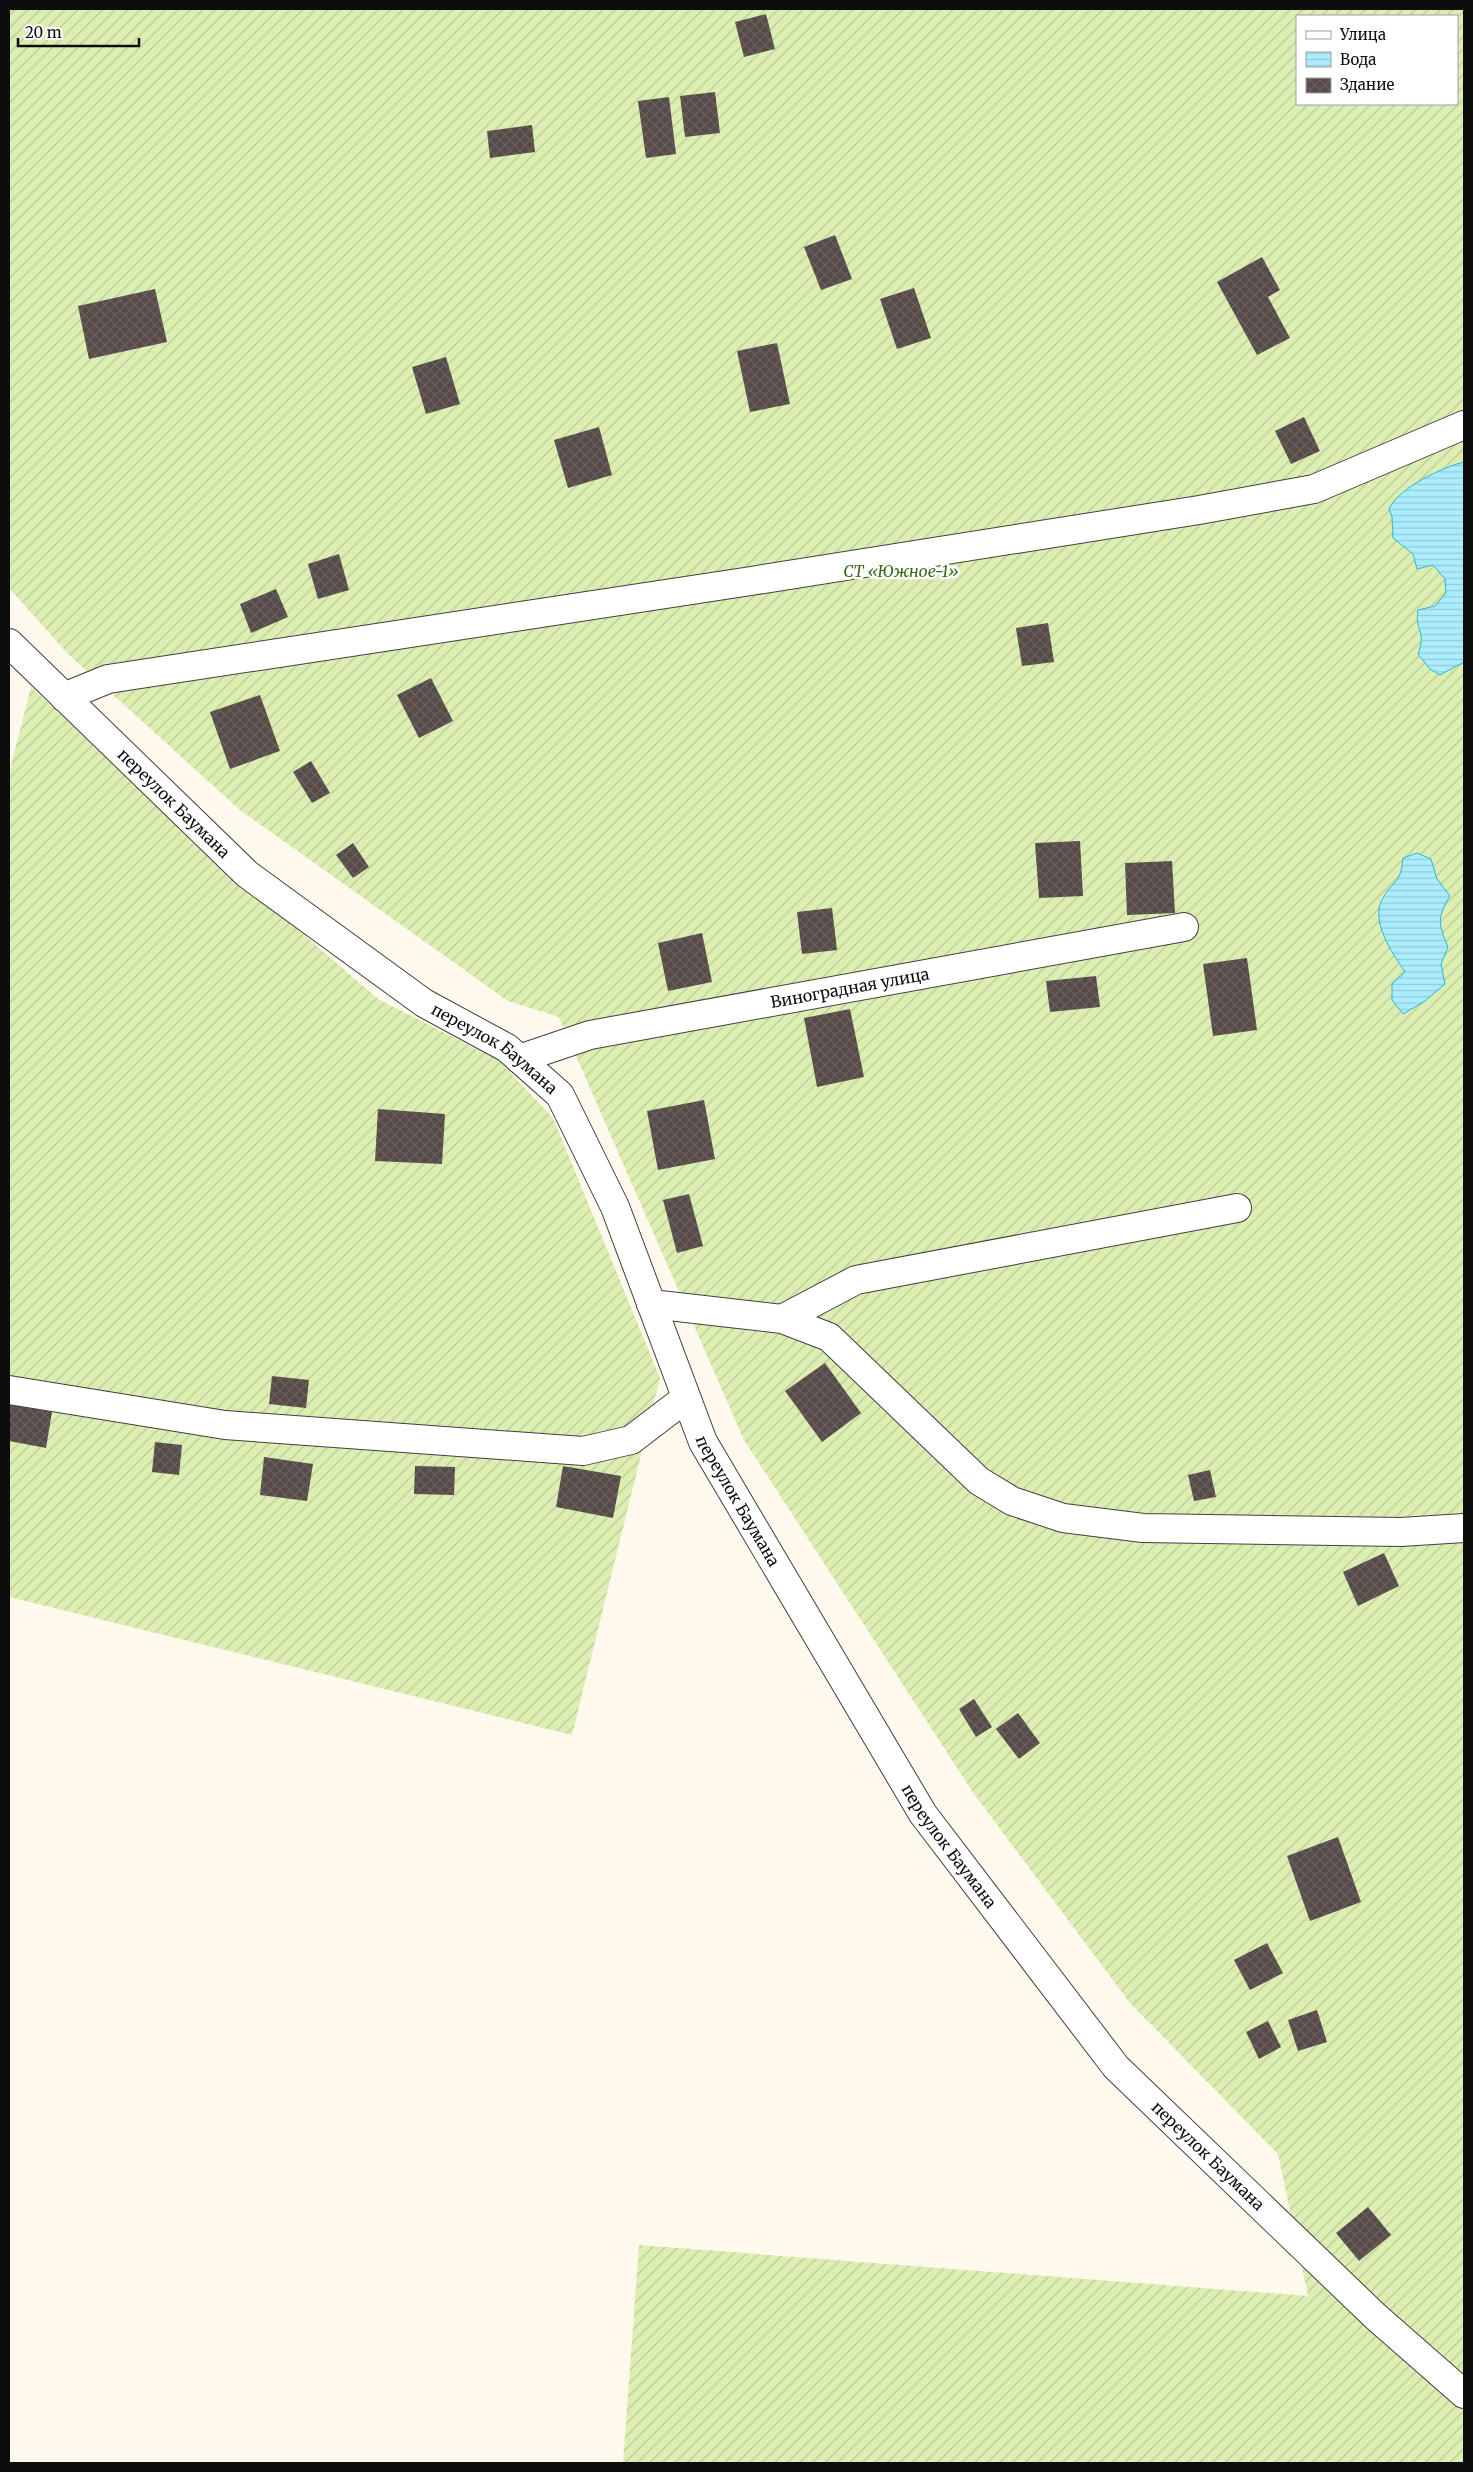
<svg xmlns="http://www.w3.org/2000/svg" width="1473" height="2472" font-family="Merriweather,serif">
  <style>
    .garden { fill: url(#garden-furrows); fill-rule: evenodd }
    .water { fill: url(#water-rules); stroke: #2ab6db }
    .building { fill: url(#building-cross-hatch) }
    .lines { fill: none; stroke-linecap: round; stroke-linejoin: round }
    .minor-casing { stroke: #404040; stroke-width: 30 }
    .minor { stroke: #fff; stroke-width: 28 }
    .labels { text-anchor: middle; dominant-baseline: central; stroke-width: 5; stroke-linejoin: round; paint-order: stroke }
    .park-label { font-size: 16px; font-style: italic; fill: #386b16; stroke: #fff }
    .street-label { font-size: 16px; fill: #0d0d0d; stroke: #fff }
  </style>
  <defs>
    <pattern id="garden-furrows" width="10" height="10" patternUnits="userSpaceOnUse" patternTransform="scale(1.25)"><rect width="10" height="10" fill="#dceeb1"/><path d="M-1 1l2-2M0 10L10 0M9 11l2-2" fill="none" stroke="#bccb97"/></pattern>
    <pattern id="water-rules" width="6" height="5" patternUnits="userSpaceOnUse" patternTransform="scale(1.25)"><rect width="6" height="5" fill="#abedfd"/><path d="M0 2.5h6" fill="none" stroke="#92cad8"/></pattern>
    <pattern id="building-cross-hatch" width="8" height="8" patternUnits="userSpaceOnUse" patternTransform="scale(1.25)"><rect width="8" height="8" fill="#564b48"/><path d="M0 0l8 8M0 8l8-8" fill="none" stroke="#69605e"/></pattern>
  </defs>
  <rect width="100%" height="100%" fill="#fff8ec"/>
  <g class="garden">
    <path d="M9,9H1464V2463H623L639,2245L1308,2296L1278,2154L1130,2003L974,1794L744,1440L559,1017L508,1001L240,810L68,654L9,588ZM1297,16H1457V104H1297Z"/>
    <polygon points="31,687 197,842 378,999 498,1060 553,1118 660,1378 572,1735 9,1597 9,773"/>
  </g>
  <g class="water">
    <path d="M1464,462V662L1440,675L1430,669L1418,654C1427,631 1414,630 1418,610L1435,606L1446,593L1445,579L1433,565L1417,569L1413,554L1393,538L1392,517L1389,509C1398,488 1443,467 1464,462Z"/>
    <path d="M1417,853L1431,859L1437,879L1450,896C1437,918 1438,923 1448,947L1441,964L1445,984L1425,1001L1403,1014L1392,1000V984L1405,972C1393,954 1369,920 1383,898C1394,879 1401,883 1403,858Z"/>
  </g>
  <g class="building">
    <polygon points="766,14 775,49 744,57 735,22"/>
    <polygon points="715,92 720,133 685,137 680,96"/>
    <polygon points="669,97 676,154 646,158 638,101"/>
    <polygon points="532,125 535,152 490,158 487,131"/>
    <polygon points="835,235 852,279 821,290 804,247"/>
    <polygon points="1262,257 1280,290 1268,297 1290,338 1257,355 1217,282"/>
    <polygon points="914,288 931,338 897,349 880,299"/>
    <polygon points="155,289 167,342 89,359 78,306"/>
    <polygon points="777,343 790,404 750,412 737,351"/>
    <polygon points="446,357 460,404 426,414 412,367"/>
    <polygon points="1304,417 1320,451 1291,464 1275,431"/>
    <polygon points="599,427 612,475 568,488 554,440"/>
    <polygon points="339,554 349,590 318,599 308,564"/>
    <polygon points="276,589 288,617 251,633 240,604"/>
    <polygon points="1048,623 1054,662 1022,666 1016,628"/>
    <polygon points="431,678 453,721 419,738 397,695"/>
    <polygon points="260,695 280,751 230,769 210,712"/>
    <polygon points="311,761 330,793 312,803 293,772"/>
    <polygon points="1080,841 1083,896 1039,898 1035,843"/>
    <polygon points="353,843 369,867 353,878 336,855"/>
    <polygon points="1172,861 1175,913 1127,915 1125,863"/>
    <polygon points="832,908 837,950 802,954 797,912"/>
    <polygon points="702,933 712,982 668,991 658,943"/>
    <polygon points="1247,958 1257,1030 1213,1036 1203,964"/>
    <polygon points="1096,976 1100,1007 1050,1012 1046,981"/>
    <polygon points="850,1009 864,1077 817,1087 804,1018"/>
    <polygon points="704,1100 715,1159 658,1170 647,1111"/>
    <polygon points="378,1109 445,1114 442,1164 375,1161"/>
    <polygon points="689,1194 703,1246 677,1253 663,1200"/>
    <polygon points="825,1363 861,1413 822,1442 785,1391"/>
    <polygon points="272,1376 309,1380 306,1408 269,1404"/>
    <polygon points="9,1404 52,1412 46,1448 9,1441"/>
    <polygon points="155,1442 182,1445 179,1475 152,1472"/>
    <polygon points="264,1457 313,1464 307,1501 260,1495"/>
    <polygon points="415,1466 455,1467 454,1495 414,1494"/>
    <polygon points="563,1466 621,1476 613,1518 556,1507"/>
    <polygon points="1210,1470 1216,1497 1194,1501 1188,1475"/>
    <polygon points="1384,1553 1399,1586 1358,1606 1343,1572"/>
    <polygon points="974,1699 992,1727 976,1737 959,1709"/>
    <polygon points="1018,1713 1040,1743 1019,1759 996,1729"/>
    <polygon points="1338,1837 1361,1902 1310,1921 1287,1856"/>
    <polygon points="1267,1943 1283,1973 1250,1990 1234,1960"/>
    <polygon points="1317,2010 1327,2042 1298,2051 1288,2020"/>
    <polygon points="1268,2021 1281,2047 1259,2059 1246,2032"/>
    <polygon points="1368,2207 1391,2235 1359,2261 1336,2233"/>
  </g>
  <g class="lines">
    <defs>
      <g id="minor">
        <path id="s1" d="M9,643L247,874L424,1003L507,1048L560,1095L615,1207L703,1442L923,1814L1116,2067L1375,2316L1464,2394"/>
        <polyline points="64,697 108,679 751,581 1199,510 1314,489 1464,425"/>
        <path id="s2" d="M519,1059L590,1035L1184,927"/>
        <polyline points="651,1304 782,1319 829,1337 979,1481 1012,1501 1063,1518 1143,1528 1401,1532 1464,1528"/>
        <polyline points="782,1319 856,1280 1237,1208"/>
        <polyline points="9,1390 225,1425 583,1451 631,1440 686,1398"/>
      </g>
    </defs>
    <use href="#minor" class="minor-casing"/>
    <use href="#minor" class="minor"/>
  </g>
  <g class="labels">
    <g class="park-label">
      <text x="901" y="571">СТ «Южное-1»</text>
    </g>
    <g class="street-label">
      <text stroke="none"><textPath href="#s1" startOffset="230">переулок Баумана</textPath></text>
      <text stroke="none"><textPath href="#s2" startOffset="339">Виноградная улица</textPath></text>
      <text stroke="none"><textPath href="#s1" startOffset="635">переулок Баумана</textPath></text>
      <text stroke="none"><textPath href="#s1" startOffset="1160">переулок Баумана</textPath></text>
      <text stroke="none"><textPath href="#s1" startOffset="1565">переулок Баумана</textPath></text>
      <text stroke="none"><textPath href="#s1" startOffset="1970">переулок Баумана</textPath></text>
    </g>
  </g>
  <rect width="1473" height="2472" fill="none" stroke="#0d0d0d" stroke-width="20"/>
  <rect x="1296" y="15" width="162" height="90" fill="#ffffff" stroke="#9e9e9e"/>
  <rect x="1306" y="31" width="25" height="8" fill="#ffffff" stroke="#9e9e9e"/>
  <text x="1340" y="40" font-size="15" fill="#0d0d0d">Улица</text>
  <rect x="1306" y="52" width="25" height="15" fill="url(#water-rules)" stroke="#9e9e9e"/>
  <text x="1340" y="65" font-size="15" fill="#0d0d0d">Вода</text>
  <rect x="1306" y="78" width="25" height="15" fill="url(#building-cross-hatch)" stroke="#9e9e9e"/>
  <text x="1340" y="90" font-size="15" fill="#0d0d0d">Здание</text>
  <path d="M18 38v8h121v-8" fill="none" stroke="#0d0d0d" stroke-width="2.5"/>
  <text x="25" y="38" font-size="15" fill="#0d0d0d" stroke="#ffffff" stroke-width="4" paint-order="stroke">20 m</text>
</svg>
